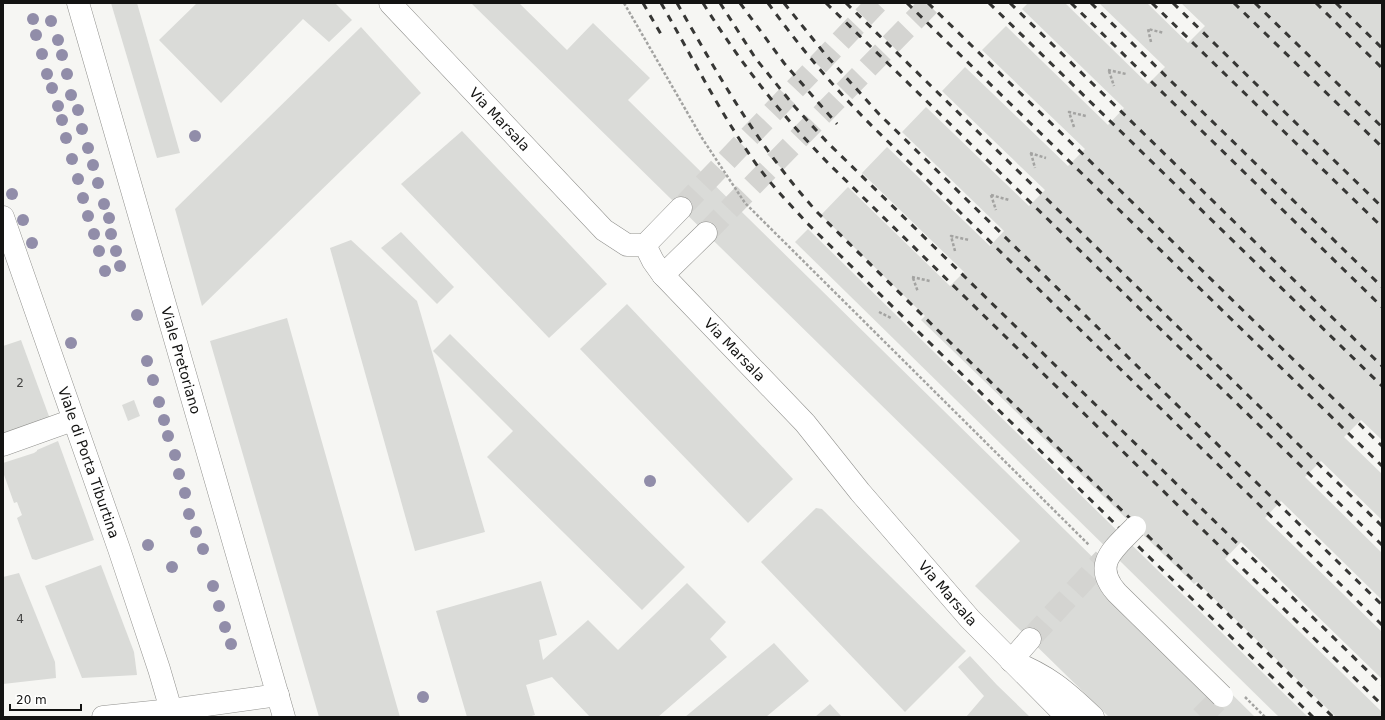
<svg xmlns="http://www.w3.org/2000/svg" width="1385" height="720" font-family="'DejaVu Sans',sans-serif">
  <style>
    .building { fill: #dadbd8 }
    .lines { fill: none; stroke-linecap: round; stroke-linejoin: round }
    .minor-tunnel { stroke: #d4d4d1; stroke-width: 22; stroke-dasharray: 22 11; stroke-linecap: butt }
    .major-tunnel { stroke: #d4d4d1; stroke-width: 22; stroke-dasharray: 22 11; stroke-linecap: butt }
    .minor-casing { stroke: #91918e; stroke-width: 23 }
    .major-casing { stroke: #91918e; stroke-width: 23 }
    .path { stroke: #a3a3a1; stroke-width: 2.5; stroke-dasharray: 3 2; stroke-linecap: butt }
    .minor { stroke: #fff; stroke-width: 22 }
    .major { stroke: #fff; stroke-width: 22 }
    .rail { stroke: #373735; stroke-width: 3; stroke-dasharray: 7 7; stroke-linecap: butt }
    .minor-bridge-casing { stroke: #91918e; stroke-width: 23; stroke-linecap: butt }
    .minor-bridge { stroke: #fff; stroke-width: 22 }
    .tree { fill: #918da9 }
    .labels { text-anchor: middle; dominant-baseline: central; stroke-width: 3; stroke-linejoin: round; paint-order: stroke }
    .number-label { font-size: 12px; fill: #454544 }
    .street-label { font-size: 14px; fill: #131312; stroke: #fffffe }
  </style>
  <rect width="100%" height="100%" fill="#f6f6f3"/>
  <g class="building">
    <polygon points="111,3 137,3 180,153 157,158"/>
    <polygon points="197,3 335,3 352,20 329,42 303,19 221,103 159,40"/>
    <polygon points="471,3 519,3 567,50 593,23 650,78 628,100 1255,717 1109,717 975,586 1020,541"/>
    <polygon points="1028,3 1065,3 1148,84 1165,67 1099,3 1147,3 1188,43 1205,26 1181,3 1382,3 1382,440 1361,420 1344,437 1382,474 1382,520 1321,461 1305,477 1382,553 1382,600 1281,501 1265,518 1382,632 1382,679 1241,542 1225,559 1382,712 1382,717 1336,717 1197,582 1194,584 921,320 925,316 821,215 848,187 950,286 964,272 862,173 887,147 990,246 1004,231 902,132 926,107 1029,206 1045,190 942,91 965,67 1068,166 1085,149 982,50 1006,26 1108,125 1124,108 1022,9"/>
    <polygon points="361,27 421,93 202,306 175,209"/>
    <polygon points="462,131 607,284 549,338 401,184"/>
    <polygon points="808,229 1308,717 1279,717 795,242"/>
    <polygon points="401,232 454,287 437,304 381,248"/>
    <polygon points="351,240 417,301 485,532 415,551 330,248"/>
    <polygon points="627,304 793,479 748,523 580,349"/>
    <polygon points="287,318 314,414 400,717 319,717 210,341"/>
    <polygon points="450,334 685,567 642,610 487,457 513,431 433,351"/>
    <polygon points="21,340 50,419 3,435 3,346"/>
    <polygon points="134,400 140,416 128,421 122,405"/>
    <polygon points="58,441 94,540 36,560 32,559 17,518 22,515 17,502 14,503 3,472 3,463 34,453 37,451 37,450"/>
    <polygon points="816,508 822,509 966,651 905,712 761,562"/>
    <polygon points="101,565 134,652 137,675 82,678 45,586"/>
    <polygon points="19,573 55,662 56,678 3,684 3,577"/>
    <polygon points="541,581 557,635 539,640 543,660 588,620 618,650 687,583 726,622 710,639 727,657 658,717 590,717 552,677 526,685 535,715 528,717 467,717 436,611"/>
    <polygon points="774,643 809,681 766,717 685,717"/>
    <polygon points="970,656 997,685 1030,717 966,717 984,696 958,667"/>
    <polygon points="830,704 842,717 815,717"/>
  </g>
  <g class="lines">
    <g class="minor-tunnel">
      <polyline points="1030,639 1104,559"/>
      <polyline points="1201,717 1222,696"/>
    </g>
    <g class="major-tunnel">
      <polyline points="681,208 877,3"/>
      <polyline points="706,233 931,3"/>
    </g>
    <defs>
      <g id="minor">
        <path id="s1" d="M3,217L119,549L159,669L171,710"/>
        <polyline points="3,445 73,420"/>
        <path d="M1030,639L1011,661C1047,675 1065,690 1093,717"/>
        <polyline points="103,717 171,710 278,695"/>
      </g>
      <g id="major">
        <path id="s2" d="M78,3L284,717"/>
        <path id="s3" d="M390,3L604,230L627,245H645L653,261L663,275L805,423L860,492L970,619L1067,717"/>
        <polyline points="645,245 681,208"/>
        <polyline points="663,275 706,233"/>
      </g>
    </defs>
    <use href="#minor" class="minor-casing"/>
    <use href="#major" class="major-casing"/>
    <g class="path">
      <polyline points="624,3 702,138 745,203 1089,545"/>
      <polyline points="1151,42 1148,29 1164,33"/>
      <polyline points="1108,70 1126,74"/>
      <polyline points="1109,71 1114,86"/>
      <polyline points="1074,127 1069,112 1086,116"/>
      <polyline points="1030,153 1046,158"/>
      <polyline points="1031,153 1035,168"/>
      <polyline points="991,195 1009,200"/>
      <polyline points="991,195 996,210"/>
      <polyline points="955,251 951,236 969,240"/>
      <polyline points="912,277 930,281"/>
      <polyline points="913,278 918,292"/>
      <polyline points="879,312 891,318"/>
      <polyline points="1245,697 1265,717"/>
    </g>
    <use href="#minor" class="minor"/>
    <use href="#major" class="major"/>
    <g class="rail">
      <polyline points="643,3 662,36"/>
      <path d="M661,3C691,55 718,109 752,158C768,182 788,202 807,223L1313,717"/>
      <path d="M677,3C720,78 759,148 818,213L1333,717"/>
      <path d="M703,3C739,61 781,115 829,164L1382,705"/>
      <polyline points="720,3 756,59 795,107 827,142 1382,685"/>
      <polyline points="740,3 784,63 837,124"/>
      <path d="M768,3C799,46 834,88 872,126L1382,625"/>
      <polyline points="784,3 825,54 879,114 1382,605"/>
      <polyline points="826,3 1382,545"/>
      <polyline points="846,3 1382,526"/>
      <polyline points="907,3 1382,466"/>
      <polyline points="928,3 1382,446"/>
      <polyline points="989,3 1382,386"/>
      <polyline points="1010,3 1382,366"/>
      <polyline points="1071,3 1382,307"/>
      <polyline points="1091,3 1382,287"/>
      <polyline points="1152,3 1382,227"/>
      <polyline points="1173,3 1382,207"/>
      <polyline points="1234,3 1382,147"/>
      <polyline points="1255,3 1382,127"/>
      <polyline points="1316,3 1382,68"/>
      <polyline points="1336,3 1382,48"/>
    </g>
    <defs>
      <path id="minor-bridge" d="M1135,527C1114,549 1091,564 1117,593L1222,696"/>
    </defs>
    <use href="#minor-bridge" class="minor-bridge-casing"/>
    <use href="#minor-bridge" class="minor-bridge"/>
  </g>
  <g class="tree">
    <circle cx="33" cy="19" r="6"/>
    <circle cx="51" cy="21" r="6"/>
    <circle cx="36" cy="35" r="6"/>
    <circle cx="58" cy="40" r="6"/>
    <circle cx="42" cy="54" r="6"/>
    <circle cx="62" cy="55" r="6"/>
    <circle cx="47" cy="74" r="6"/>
    <circle cx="67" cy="74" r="6"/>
    <circle cx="52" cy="88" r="6"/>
    <circle cx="71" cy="95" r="6"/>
    <circle cx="58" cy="106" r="6"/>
    <circle cx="78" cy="110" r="6"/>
    <circle cx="62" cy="120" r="6"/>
    <circle cx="82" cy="129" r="6"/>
    <circle cx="195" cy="136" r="6"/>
    <circle cx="66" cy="138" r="6"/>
    <circle cx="88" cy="148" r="6"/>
    <circle cx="72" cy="159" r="6"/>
    <circle cx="93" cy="165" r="6"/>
    <circle cx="78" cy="179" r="6"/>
    <circle cx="98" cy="183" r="6"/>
    <circle cx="12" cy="194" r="6"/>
    <circle cx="83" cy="198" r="6"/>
    <circle cx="104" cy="204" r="6"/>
    <circle cx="88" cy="216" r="6"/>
    <circle cx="109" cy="218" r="6"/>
    <circle cx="23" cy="220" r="6"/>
    <circle cx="94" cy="234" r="6"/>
    <circle cx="111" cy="234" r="6"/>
    <circle cx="32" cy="243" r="6"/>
    <circle cx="99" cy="251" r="6"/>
    <circle cx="116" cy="251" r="6"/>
    <circle cx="120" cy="266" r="6"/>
    <circle cx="105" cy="271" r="6"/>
    <circle cx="137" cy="315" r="6"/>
    <circle cx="71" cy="343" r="6"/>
    <circle cx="147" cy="361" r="6"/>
    <circle cx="153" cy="380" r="6"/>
    <circle cx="159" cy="402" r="6"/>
    <circle cx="164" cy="420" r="6"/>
    <circle cx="168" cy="436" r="6"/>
    <circle cx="175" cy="455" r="6"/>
    <circle cx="179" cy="474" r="6"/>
    <circle cx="650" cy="481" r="6"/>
    <circle cx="185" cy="493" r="6"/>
    <circle cx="189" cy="514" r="6"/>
    <circle cx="196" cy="532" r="6"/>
    <circle cx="148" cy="545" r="6"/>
    <circle cx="203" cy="549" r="6"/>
    <circle cx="172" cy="567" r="6"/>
    <circle cx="213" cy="586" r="6"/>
    <circle cx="219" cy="606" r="6"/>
    <circle cx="225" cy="627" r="6"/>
    <circle cx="231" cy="644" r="6"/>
    <circle cx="423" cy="697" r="6"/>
  </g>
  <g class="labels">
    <g class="number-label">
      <text x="20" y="383">2</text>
      <text x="20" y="619">4</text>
    </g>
    <g class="street-label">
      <text stroke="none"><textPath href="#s3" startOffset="160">Via Marsala</textPath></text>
      <text stroke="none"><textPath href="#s3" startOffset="496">Via Marsala</textPath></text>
      <text stroke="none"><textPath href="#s2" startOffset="372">Viale Pretoriano</textPath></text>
      <text stroke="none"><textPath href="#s1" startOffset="260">Viale di Porta Tiburtina</textPath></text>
      <text stroke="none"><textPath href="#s3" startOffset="820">Via Marsala</textPath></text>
    </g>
  </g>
  <rect width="1385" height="720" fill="none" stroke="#131312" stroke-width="8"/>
  <path d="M10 704v6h71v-6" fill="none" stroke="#131312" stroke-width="2"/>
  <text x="16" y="704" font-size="12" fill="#131312" stroke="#fffffe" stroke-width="3" paint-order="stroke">20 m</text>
</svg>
